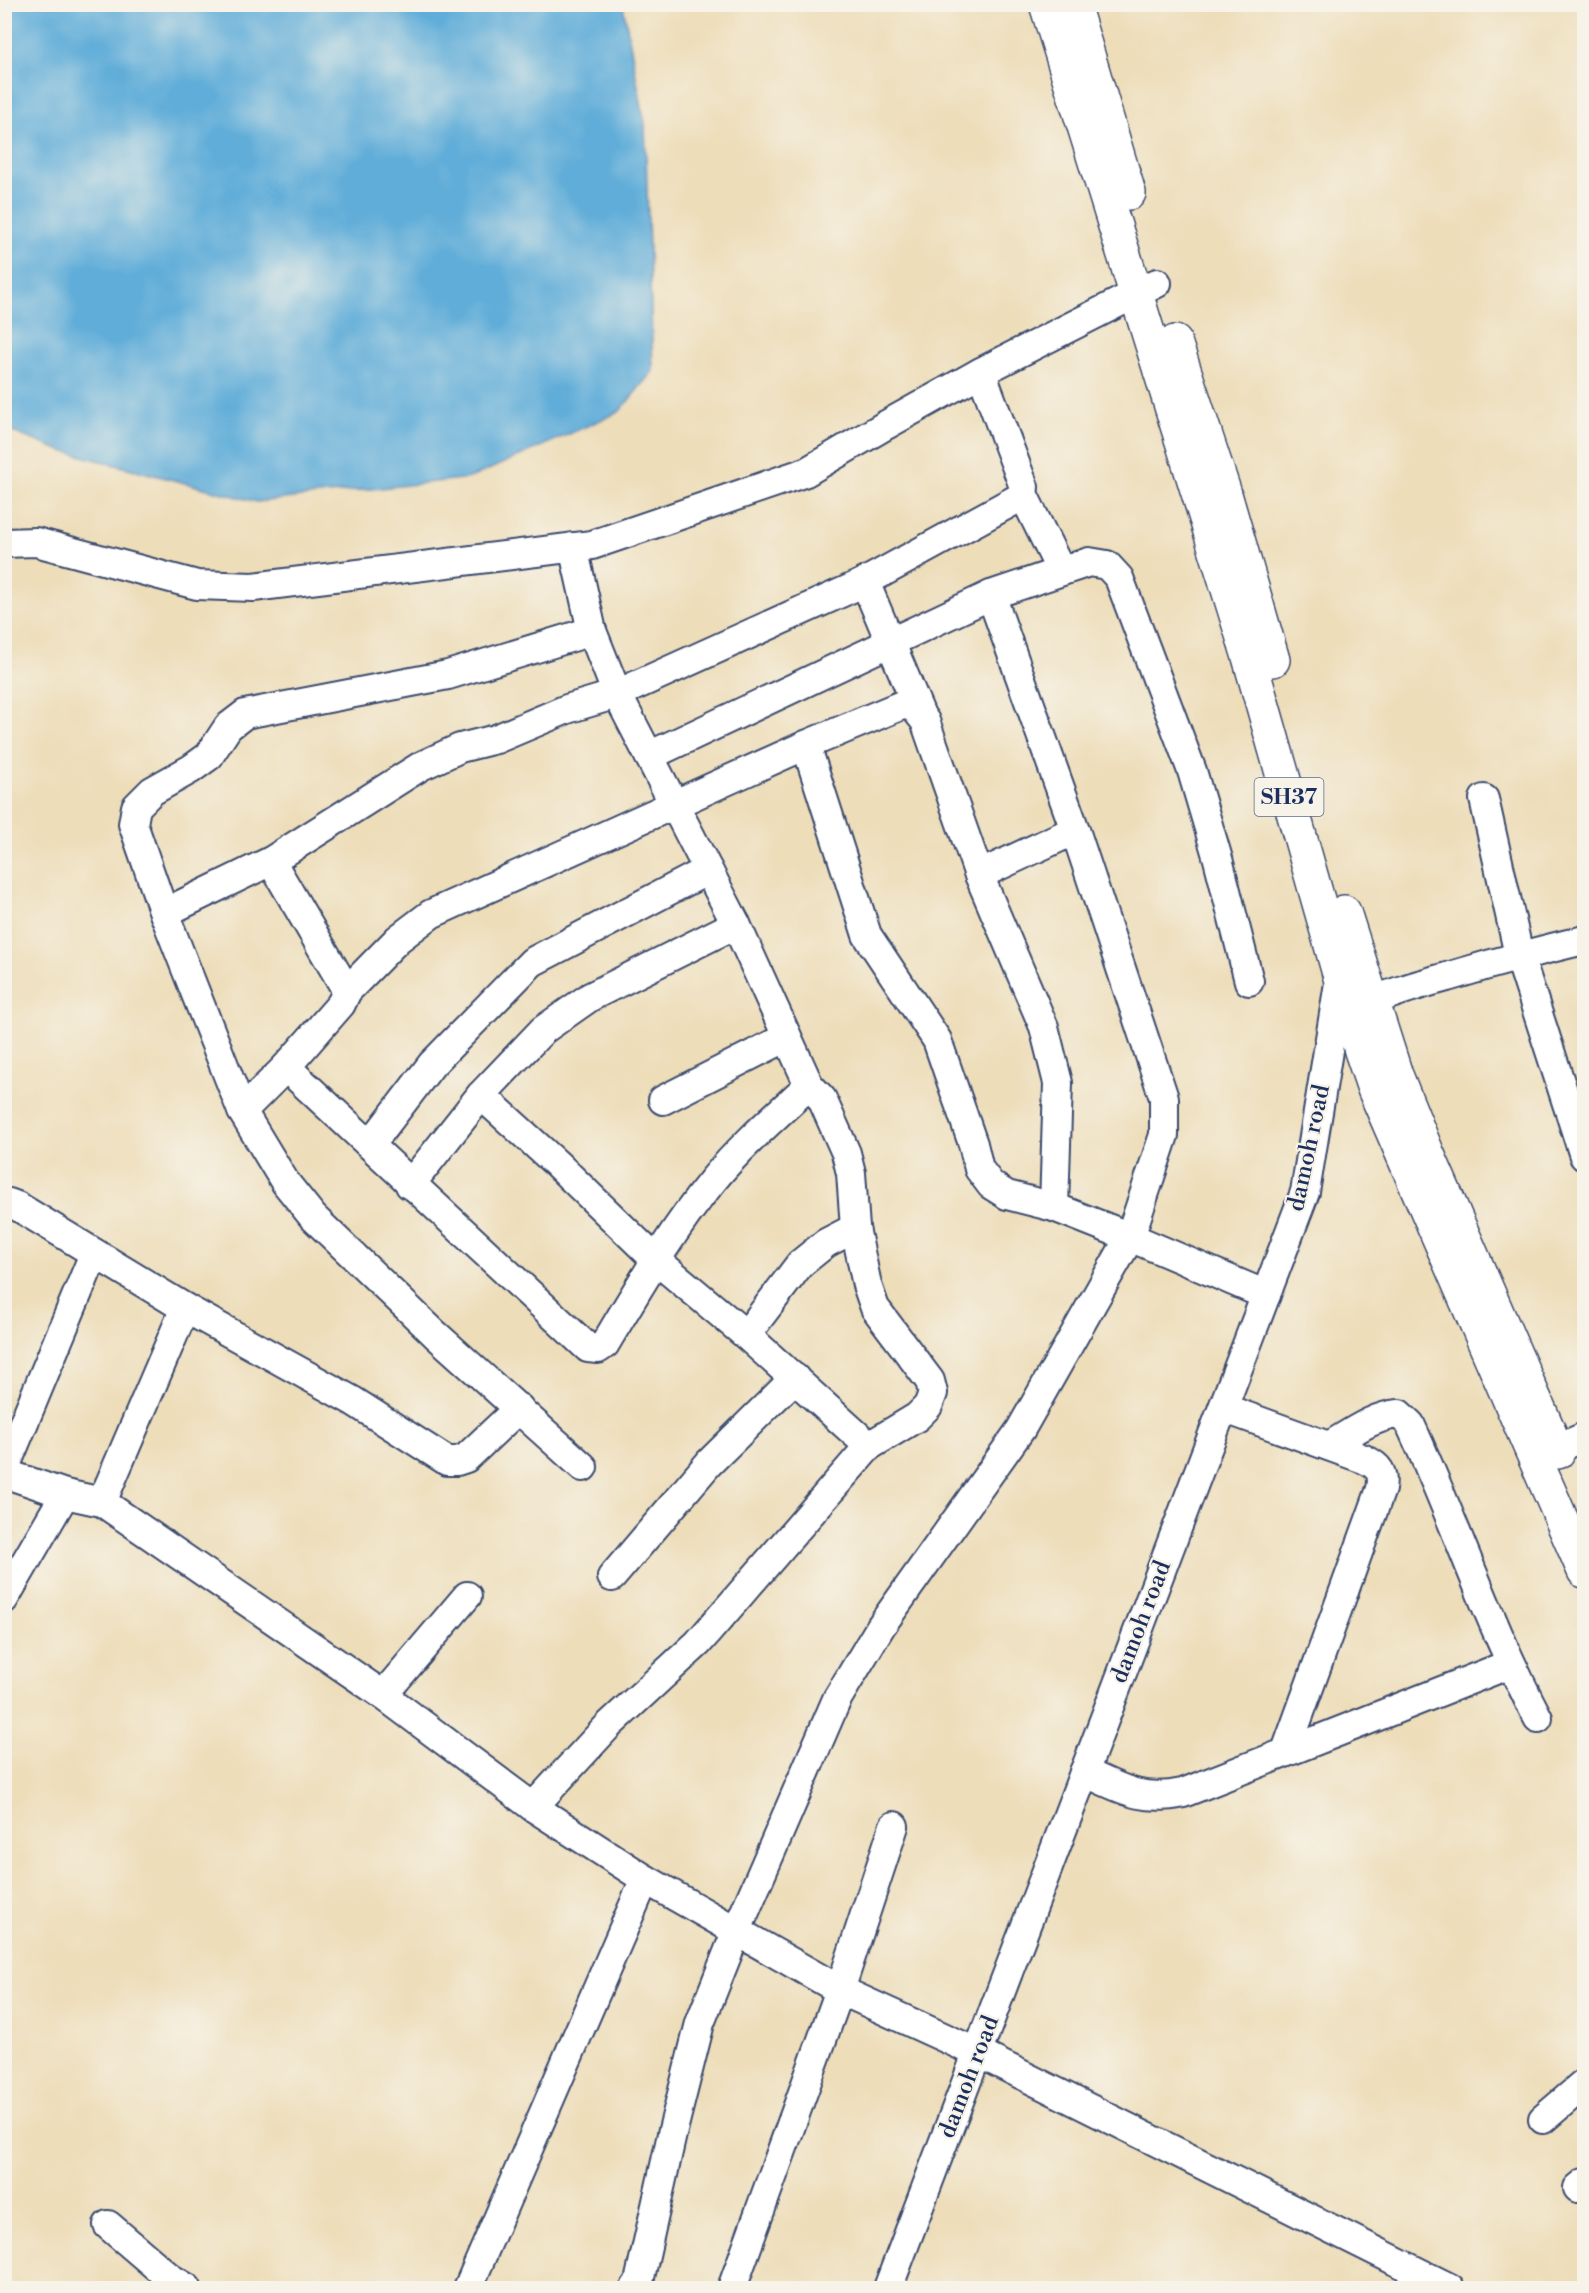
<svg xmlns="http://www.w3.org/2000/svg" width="1589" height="2293" font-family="'Libre Bodoni',serif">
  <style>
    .water { fill: #60add9; stroke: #3e6e9c; stroke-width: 1.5 }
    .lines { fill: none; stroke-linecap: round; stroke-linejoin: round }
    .minor-casing { stroke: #3a496c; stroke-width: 32 }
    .major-casing { stroke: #3a496c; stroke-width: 36 }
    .minor { stroke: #fff; stroke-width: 28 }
    .major { stroke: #fff; stroke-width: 33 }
    .labels { text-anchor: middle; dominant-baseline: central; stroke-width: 4.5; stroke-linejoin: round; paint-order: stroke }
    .shield { fill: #f7f3e8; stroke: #5d6a87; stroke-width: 1.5 }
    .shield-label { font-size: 22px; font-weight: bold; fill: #1b2f5e }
    .street-label { font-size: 24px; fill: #1b2f5e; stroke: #f7f3e8 }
  </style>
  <rect width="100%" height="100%" fill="#f7f3e8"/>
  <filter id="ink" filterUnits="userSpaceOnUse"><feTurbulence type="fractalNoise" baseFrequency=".0167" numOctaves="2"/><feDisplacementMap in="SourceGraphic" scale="12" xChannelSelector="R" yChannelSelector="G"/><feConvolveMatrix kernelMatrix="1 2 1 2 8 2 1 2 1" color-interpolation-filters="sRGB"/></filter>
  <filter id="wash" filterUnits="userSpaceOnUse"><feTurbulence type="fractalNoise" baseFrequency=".008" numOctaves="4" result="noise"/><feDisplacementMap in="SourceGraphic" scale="24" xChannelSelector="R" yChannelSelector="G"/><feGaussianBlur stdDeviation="1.35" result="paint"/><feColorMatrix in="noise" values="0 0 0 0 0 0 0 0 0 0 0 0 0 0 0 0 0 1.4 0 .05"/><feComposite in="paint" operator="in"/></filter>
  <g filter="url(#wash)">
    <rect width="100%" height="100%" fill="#edddb9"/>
    <polygon class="water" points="4,5 623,5 645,124 653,371 619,412 470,478 257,502 59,450 5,429"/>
  </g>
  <g filter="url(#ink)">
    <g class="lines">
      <defs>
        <g id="minor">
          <polyline points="1023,494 1061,571"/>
          <polyline points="4,543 36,542 197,585 253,587 592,545 806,472 886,425 981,372 1157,283"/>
          <polyline points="865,582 920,713"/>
          <polyline points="806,745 867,935 937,1040 973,1144 979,1169 991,1185 1007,1195 1054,1207 1130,1237 1266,1295"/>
          <polyline points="649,756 991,595 1089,562 1107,565 1119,578 1192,771 1218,859 1249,981"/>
          <polyline points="1484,799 1519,955 1584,1156"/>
          <polyline points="271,861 347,991"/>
          <polyline points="979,875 1075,830"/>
          <polyline points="164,913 271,861 421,766 460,748 496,739 567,709 617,694 865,582 1017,499 1023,494 1024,487 981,372"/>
          <path d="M1352,1011C1382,995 1414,986 1447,977C1493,963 1538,951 1584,940"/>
          <path d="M286,1067L588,1348L598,1349L605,1344C639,1287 672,1230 714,1179C742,1145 777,1115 809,1085"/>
          <polyline points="481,1095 557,1164 656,1260 746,1335 869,1446"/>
          <polyline points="663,1100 787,1037"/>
          <polyline points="242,1111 286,1067 341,1004 347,991 398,939 431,914 806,745 902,705 913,706 925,721 979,875 1044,1027 1058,1083 1054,1207"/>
          <polyline points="370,1145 432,1064 532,962 708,870"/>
          <polyline points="410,1185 481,1095 543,1030 590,997 736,924"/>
          <polyline points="4,1204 9,1203 17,1206 185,1308 353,1401 447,1461 457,1461 466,1458 519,1408"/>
          <polyline points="746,1335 800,1264 826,1243 855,1228"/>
          <path d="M1223,1408L1364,1459C1379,1466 1384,1472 1381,1489L1286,1751"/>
          <path d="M1329,1446C1351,1433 1373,1416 1399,1414L1410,1424C1455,1521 1488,1623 1538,1718"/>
          <polyline points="1557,1449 1584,1437"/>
          <polyline points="583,1467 435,1334 313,1217 285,1182 242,1111 164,913 133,824 136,807 152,791 191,769 209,756 228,727 245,714 448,675 592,631"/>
          <polyline points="4,1470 94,1254"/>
          <polyline points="4,1473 65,1494 102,1502 383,1695 533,1807 645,1879 840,1990 978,2053 1450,2288"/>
          <polyline points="102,1502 185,1308"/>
          <polyline points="612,1577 709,1463 795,1378"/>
          <polyline points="4,1599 65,1494"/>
          <polyline points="383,1695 467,1596"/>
          <path d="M1084,1772C1122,1789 1141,1802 1183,1793L1510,1664"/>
          <polyline points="533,1807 608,1726 698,1643 869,1446 917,1417 928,1406 933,1393 930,1381 875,1308 867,1285 855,1228 851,1173 846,1153 822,1099 809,1085 736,924 617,694 592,631 573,547"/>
          <polyline points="1543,2119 1584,2084"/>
          <polyline points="1578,2188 1584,2183"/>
          <polyline points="108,2225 170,2278 187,2288"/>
          <polyline points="468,2288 645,1879"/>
          <polyline points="635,2288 639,2282 672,2134 700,2023 737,1930 837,1699 881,1626 1021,1429 1130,1237 1164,1135 1164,1098 1075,830 991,595"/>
          <polyline points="732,2288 840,1990 894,1826"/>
          <polyline points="888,2288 1305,1192 1340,977"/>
        </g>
        <g id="major">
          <polyline points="1046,4 1249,657 1361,1051 1374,1089 1584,1571"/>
          <polyline points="1073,4 1129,193"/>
          <polyline points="1175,342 1225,494 1273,660"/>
          <polyline points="1344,912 1396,1075 1427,1152 1558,1452"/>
        </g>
      </defs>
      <use href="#minor" class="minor-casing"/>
      <use href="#major" class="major-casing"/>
      <use href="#minor" class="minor"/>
      <use href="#major" class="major"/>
    </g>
  </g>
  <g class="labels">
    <rect class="shield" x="1254.5" y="778" width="69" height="38" rx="4.5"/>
    <g class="shield-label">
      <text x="1289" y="797">SH37</text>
    </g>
    <g class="street-label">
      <text transform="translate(1309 1148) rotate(-78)">damoh road</text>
      <text transform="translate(1141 1622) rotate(-69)">damoh road</text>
      <text transform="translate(969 2077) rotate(-69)">damoh road</text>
    </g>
  </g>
  <rect width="1589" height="2293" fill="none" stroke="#f7f3e8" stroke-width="24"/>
</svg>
